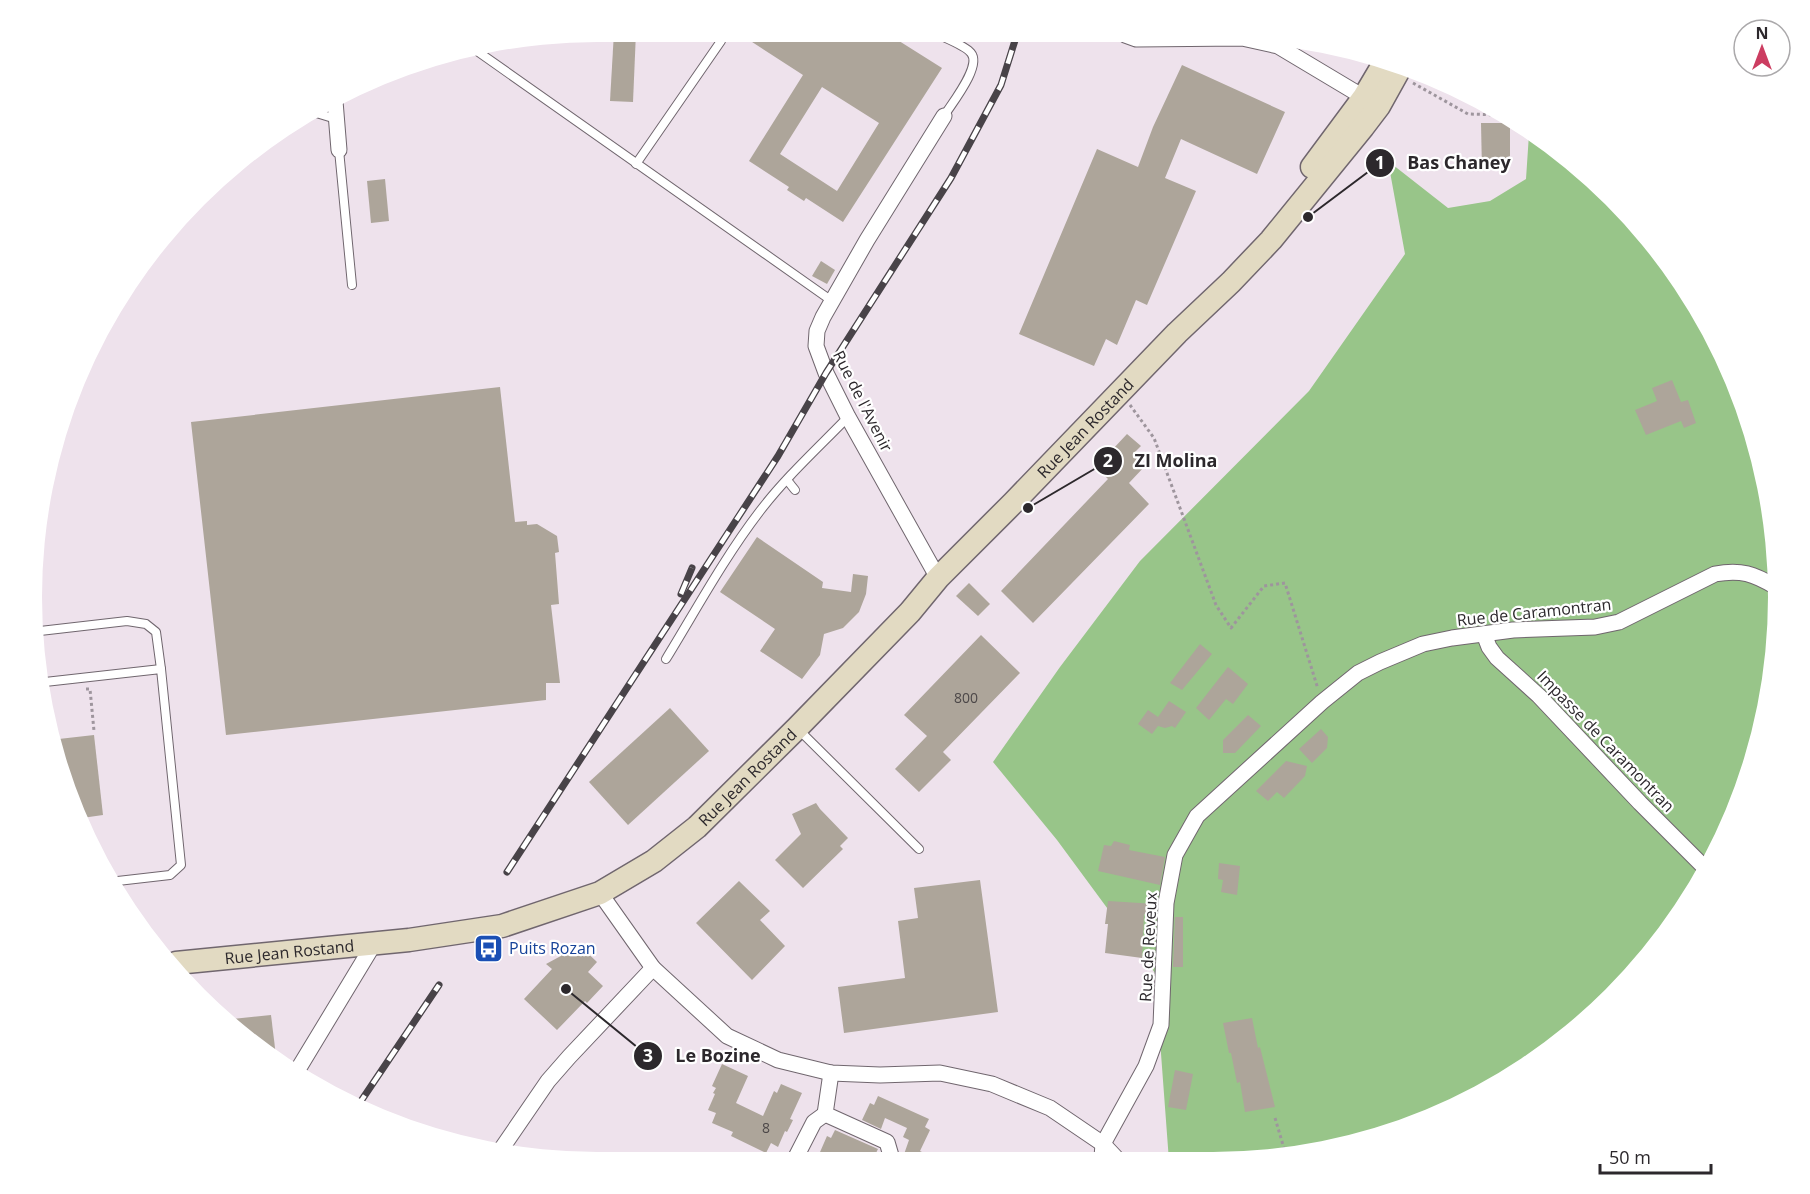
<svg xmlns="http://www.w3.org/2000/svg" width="1810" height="1194" font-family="'Open Sans',sans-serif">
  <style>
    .green { fill: #98c589 }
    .building { fill: #ada59a; fill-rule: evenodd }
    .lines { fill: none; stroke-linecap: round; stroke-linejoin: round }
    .service-casing { stroke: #70666e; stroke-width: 10 }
    .minor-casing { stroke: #70666e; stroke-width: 17 }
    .secondary-casing { stroke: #70666e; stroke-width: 25 }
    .path { stroke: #9e959d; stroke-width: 3; stroke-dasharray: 3 3; stroke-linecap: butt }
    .service { stroke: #fff; stroke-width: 8 }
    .minor { stroke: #fff; stroke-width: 15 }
    .secondary { stroke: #e2dac2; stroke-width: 22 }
    .rail-casing { stroke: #484348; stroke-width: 7 }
    .rail { stroke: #fff; stroke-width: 4.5; stroke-dasharray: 14; stroke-linecap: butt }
    .labels { text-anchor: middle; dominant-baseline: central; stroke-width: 4.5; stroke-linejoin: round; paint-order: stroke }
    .number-label { font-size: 14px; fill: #4c4748 }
    .street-label { font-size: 16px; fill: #2c282c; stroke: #fff }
    .transit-label { font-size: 16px; fill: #164399; stroke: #fff; text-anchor: start }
    .leader { fill: none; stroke: #2c282c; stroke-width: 2 }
    .callout-dot { fill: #2c282c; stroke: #fff; stroke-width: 2 }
    .mark-label { font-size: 18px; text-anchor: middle; font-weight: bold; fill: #fff }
    .callout-label { font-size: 18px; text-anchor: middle; font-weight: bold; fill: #2c282c; stroke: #fff; stroke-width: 4.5; stroke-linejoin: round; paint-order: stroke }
  </style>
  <rect width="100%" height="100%" fill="#eee2ec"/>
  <polygon class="green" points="1529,134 1586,172 1662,253 1720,347 1759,451 1777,560 1774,671 1748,779 1703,880 1638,970 1557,1046 1463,1104 1359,1143 1250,1161 1169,1161 1155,973 1057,840 993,762 1060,667 1140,561 1309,391 1405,254 1388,161 1448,208 1490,201 1526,179"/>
  <g class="building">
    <polygon points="614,32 636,32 633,102 610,101"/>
    <path d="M754,33L888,34L942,68L843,222L806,198L804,201L787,190L789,187L749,161L803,75L749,40ZM822,87L879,123L837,191L780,154Z"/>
    <polygon points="1182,65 1285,112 1257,174 1181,139 1165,178 1196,191 1147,305 1136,300 1117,345 1106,339 1094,366 1019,334 1097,149 1138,167 1153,127"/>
    <polygon points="1481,123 1510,123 1510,156 1482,171"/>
    <polygon points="385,179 389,221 371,223 367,181"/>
    <polygon points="821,261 835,270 827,284 812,276"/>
    <polygon points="1672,380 1681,402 1688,400 1696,423 1684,428 1681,421 1646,435 1635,410 1657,401 1652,388"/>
    <polygon points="500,387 515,522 527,521 527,525 537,524 557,536 559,552 555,553 559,604 551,605 560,683 546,683 546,700 226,735 191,422"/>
    <polygon points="1127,434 1141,446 1133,454 1145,466 1129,483 1149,504 1033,623 1001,591 1108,479 1096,467"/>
    <polygon points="757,537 823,582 822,588 851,592 853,574 868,576 866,594 859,612 843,628 824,634 820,655 802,679 760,651 775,629 720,592"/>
    <polygon points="969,583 990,604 978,616 956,596"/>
    <polygon points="981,635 1020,673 943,752 951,760 919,792 895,769 927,736 904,715"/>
    <polygon points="1200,644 1212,654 1182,690 1170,683"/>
    <polygon points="1228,667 1248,684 1233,704 1226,699 1209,720 1196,708"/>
    <polygon points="1169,701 1186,712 1175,728 1172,726 1165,728 1158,726 1152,734 1138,724 1148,710 1158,717"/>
    <polygon points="670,708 709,751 628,825 589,782"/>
    <polygon points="1248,715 1261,726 1235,753 1223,753 1223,740"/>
    <polygon points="1321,729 1328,737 1327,748 1312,763 1299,749"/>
    <polygon points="94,735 103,815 82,818 50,740"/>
    <polygon points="1286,761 1307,766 1305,776 1284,798 1277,792 1268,801 1256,791"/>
    <polygon points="816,803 820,809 848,838 840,846 843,849 803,888 775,860 801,834 792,814"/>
    <polygon points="1114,841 1130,845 1129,850 1165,857 1160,885 1098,871 1104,845 1111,846"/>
    <polygon points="1219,863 1240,866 1237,895 1221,892 1223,880 1218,879"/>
    <polygon points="980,880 998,1012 844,1033 838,987 905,978 898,921 918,918 914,888"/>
    <polygon points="739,881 770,911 760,920 785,946 752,980 696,923"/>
    <polygon points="1108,901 1156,904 1156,915 1144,914 1142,958 1105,953 1108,924 1105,924"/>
    <polygon points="1175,917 1183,917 1183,967 1173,967"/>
    <polygon points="572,944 579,945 597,962 588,972 603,986 587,1003 585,1001 557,1030 524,999 552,969 546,964 559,957"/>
    <polygon points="271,1015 276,1056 223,1020"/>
    <polygon points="1252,1018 1258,1048 1260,1047 1275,1107 1245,1112 1240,1082 1237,1083 1231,1053 1229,1053 1223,1023"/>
    <polygon points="722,1064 748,1076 736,1103 763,1116 774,1091 777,1093 781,1084 802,1093 790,1119 793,1120 787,1132 785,1131 778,1147 771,1143 766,1153 731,1136 733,1132 712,1123 716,1113 708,1110 715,1094 713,1093 716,1088 712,1086"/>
    <polygon points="1175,1070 1193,1074 1186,1110 1168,1107"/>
    <polygon points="878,1096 929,1119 925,1127 930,1130 920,1151 938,1160 902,1160 909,1140 903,1137 907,1128 885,1118 881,1129 862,1120 870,1103 874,1105"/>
    <polygon points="835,1130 878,1149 873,1159 817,1159 827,1136 831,1138"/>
  </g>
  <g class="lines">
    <defs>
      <g id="service">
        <path d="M937,34C945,38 966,46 971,53C982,66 952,103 944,116"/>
        <polyline points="477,51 832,301"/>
        <polyline points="313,112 336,119"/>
        <polyline points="339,150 352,285"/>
        <polyline points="636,164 721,41"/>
        <polyline points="787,480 795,490"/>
        <polyline points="40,631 127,621 146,624 156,632 161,669"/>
        <path d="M666,659C696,610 724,558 760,511C786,477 818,448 848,417"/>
        <polyline points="45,682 161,669 181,865 170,875 109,882"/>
        <polyline points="799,730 919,849"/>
      </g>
      <g id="minor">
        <polyline points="1125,35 1136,39 1242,38 1278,46 1370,101"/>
        <polyline points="335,101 339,150"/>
        <polyline points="938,578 848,417 826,373 816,346 817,331 823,317 867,240 944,116"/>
        <polyline points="1484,634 1489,647 1497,658 1539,696 1640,803 1707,870"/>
        <polyline points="600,893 653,968 727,1036 778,1060 831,1073 880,1075 940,1073 992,1084 1050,1108 1103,1144 1119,1161"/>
        <polyline points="297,1071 375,942"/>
        <polyline points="831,1073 825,1114 887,1142 892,1159"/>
        <polyline points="500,1151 548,1081 569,1057 653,968"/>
        <polyline points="795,1159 814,1122 825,1114"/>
        <path d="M1100,1161L1102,1157L1103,1144L1146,1066L1161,1025L1166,903L1175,855L1197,816L1322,702L1358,673L1380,662L1423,644L1452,638L1513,630L1595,627L1619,622L1715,574C1741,569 1754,574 1776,587"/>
      </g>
      <g id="secondary">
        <polyline points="1312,167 1364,97 1383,65"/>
        <path id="s1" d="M176,963L409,940L502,926L600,893L654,861L697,827L797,728L910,612L938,578L1013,503L1177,333L1231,282L1271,240L1363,127L1379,106L1399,70"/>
      </g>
    </defs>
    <use href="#service" class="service-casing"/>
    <use href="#minor" class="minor-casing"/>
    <use href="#secondary" class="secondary-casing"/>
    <g class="path">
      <polyline points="1413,83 1468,114 1500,115"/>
      <polyline points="1130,405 1154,438 1216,605 1231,628 1264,586 1285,583 1318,689"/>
      <polyline points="86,689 90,689 94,731"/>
      <polyline points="1275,1118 1286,1155"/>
    </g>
    <use href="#service" class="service"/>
    <use href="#minor" class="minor"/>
    <use href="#secondary" class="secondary"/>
    <defs>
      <g id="rail">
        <polyline points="681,594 692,568"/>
        <polyline points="507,872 778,456 826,373 951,178 1001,85 1017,34"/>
        <polyline points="357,1107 439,985"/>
      </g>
    </defs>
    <use href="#rail" class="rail-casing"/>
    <use href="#rail" class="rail"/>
  </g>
  <defs>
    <symbol id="bus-square" viewBox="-11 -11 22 22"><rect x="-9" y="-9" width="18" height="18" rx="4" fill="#1a4fb4" stroke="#fff"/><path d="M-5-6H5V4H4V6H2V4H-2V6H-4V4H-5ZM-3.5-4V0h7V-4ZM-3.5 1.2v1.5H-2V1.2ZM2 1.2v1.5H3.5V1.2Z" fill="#fff"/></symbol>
  </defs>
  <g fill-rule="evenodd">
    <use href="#bus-square" x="472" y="932" width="33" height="33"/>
  </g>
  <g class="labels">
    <g class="number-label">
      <text x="966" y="697">800</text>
      <text x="766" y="1127">8</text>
    </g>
    <g class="street-label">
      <text transform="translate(863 401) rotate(63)">Rue de l'Avenir</text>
      <text stroke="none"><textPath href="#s1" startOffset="1106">Rue Jean Rostand</textPath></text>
      <text transform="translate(1534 612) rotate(-6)">Rue de Caramontran</text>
      <text transform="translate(1606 741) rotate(46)">Impasse de Caramontran</text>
      <text stroke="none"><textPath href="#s1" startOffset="620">Rue Jean Rostand</textPath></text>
      <text transform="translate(1148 947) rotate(-87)">Rue de Reveux</text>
      <text stroke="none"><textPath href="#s1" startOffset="114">Rue Jean Rostand</textPath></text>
    </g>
    <g class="transit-label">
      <text x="509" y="948">Puits Rozan</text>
    </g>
  </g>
  <path d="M0 0H1810V1194H0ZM597 42H1213A555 555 0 0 1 1768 597V597A555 555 0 0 1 1213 1152H597A555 555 0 0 1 42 597V597A555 555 0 0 1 597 42Z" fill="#fff" fill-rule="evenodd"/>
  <path class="leader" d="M1308 217L1380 163M1028 508L1108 461M566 989L648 1056"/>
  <g class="callout-dot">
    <circle cx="1308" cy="217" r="6"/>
    <circle cx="1028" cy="508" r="6"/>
    <circle cx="566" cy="989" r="6"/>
    <circle cx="1380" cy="163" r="15"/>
    <circle cx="1108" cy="461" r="15"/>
    <circle cx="648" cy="1056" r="15"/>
  </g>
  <g class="mark-label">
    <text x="1380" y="169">1</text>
    <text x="1108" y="467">2</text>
    <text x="648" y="1062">3</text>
  </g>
  <g class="callout-label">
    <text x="1459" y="169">Bas Chaney</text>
    <text x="1176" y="467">ZI Molina</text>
    <text x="718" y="1062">Le Bozine</text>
  </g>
  <g transform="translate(1762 48)"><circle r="28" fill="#ffffff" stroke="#aba9ab" stroke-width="1.5"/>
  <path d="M0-4.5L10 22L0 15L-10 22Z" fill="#cc3d61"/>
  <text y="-9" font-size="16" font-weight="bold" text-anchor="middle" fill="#2c282c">N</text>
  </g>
  <path d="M1600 1164v9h111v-9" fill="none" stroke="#2c282c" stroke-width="3"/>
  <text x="1609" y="1164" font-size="18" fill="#2c282c" stroke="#ffffff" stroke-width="4.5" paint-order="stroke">50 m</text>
</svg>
